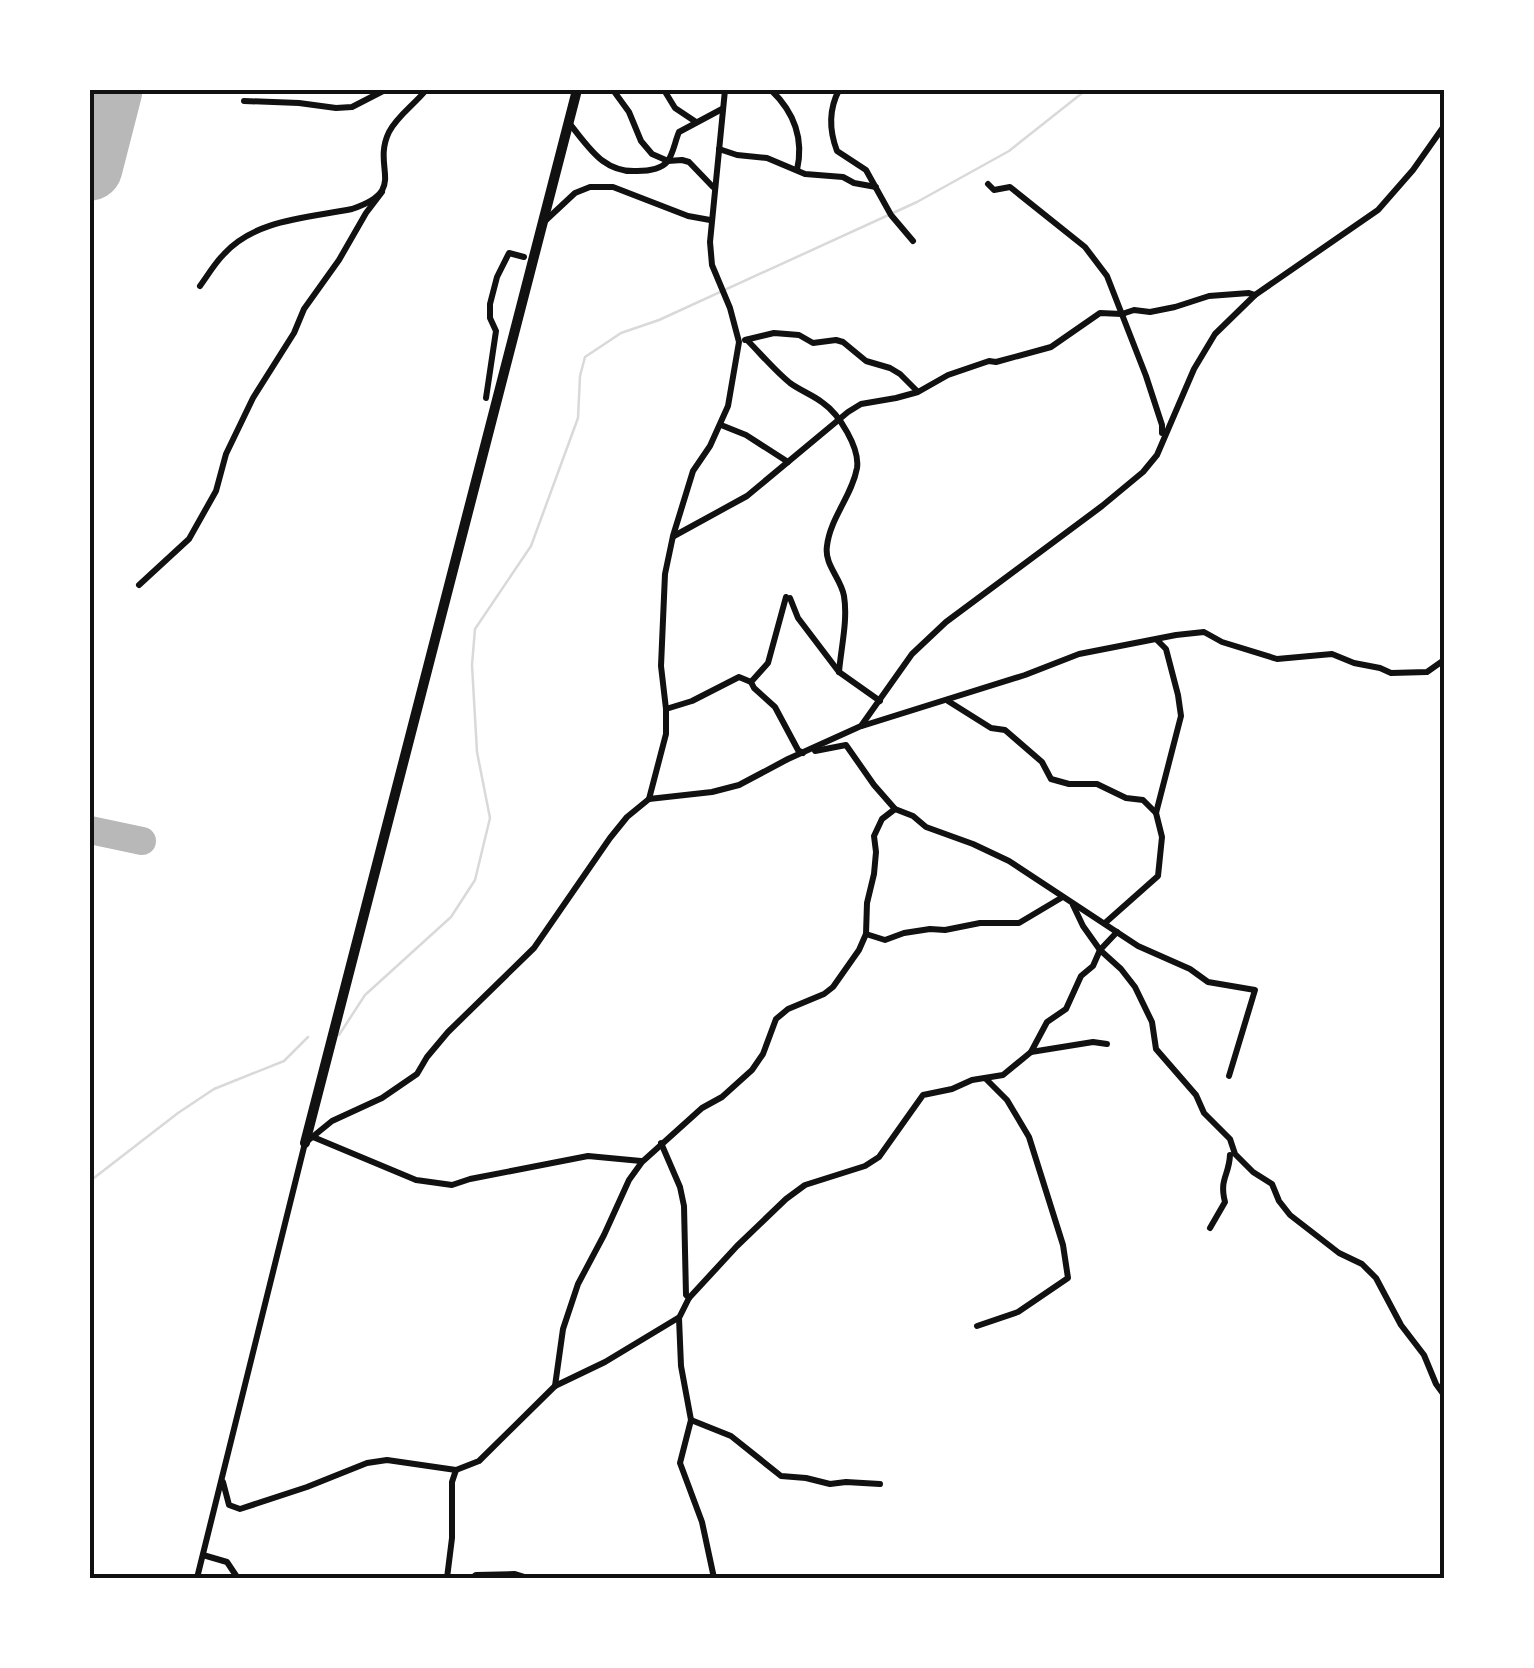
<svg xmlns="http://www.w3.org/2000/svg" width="1534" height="1668" font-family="'Roboto Condensed',sans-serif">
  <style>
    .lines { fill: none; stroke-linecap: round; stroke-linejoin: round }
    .stream { stroke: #d9d9d9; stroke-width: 2.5 }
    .taxiway { stroke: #b8b8b8; stroke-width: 28 }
    .runway { stroke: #b8b8b8; stroke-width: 65 }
    .minor { stroke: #111; stroke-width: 6 }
    .primary { stroke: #111; stroke-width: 10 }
    .neatline { fill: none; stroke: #111; stroke-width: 4 }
  </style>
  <rect width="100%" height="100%" fill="#fff"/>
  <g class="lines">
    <g class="stream">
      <polyline points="339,1035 365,995 451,917 475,880 490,818 477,752 472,665 475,629 531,546 578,418 580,376 585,357 621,333 659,320 917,202 1009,151 1086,90"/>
      <polyline points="90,1181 178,1113 214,1089 284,1061 308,1037"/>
    </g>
    <polyline class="taxiway" points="90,830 142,841"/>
    <polyline class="runway" points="90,168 110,90"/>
    <g class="minor">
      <polyline points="613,90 629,112 641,141 652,154 668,161 682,160 689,162 713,187"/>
      <polyline points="664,90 675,108 696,122"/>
      <path d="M771,90C794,112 804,139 797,170"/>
      <path d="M839,90C829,109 829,130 837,151L866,170L891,215L913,241"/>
      <polyline points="244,101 299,103 336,108 352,107 385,90"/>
      <path d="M569,123C589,147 603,173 637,171C647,171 660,170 667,162C673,155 675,141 679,132L722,109"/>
      <polyline points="719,149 737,155 767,158 805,174 843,177 854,183 876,187"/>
      <polyline points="988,184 994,190 1010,187 1085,247 1107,276 1146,376 1162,425 1162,433"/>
      <polyline points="545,221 575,193 590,187 613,187 688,216 710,220"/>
      <path d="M200,286C208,275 215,263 224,254C256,219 308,218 352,209C409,190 371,169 389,132C397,116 415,104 426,90"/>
      <polyline points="745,340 774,333 799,335 813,343 836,340 843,342 866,361 890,368 900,374 917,391"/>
      <path d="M747,340C761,354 775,371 790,383C801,391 813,395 823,403C839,414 860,448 857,468C852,496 830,518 827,546C824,565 841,578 844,596C848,620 841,648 839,672"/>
      <polyline points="486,398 496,331 490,318 490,304 497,277 509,253 524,257"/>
      <polyline points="721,425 746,435 788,462"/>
      <polyline points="674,536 747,496 848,412 861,404 896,398 918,392 948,375 989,361 996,362 1051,347 1100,313 1122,314 1134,310 1150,312 1175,307 1209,296 1249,293 1255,295"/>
      <polyline points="139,585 189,539 216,491 226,454 253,398 294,333 304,309 339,260 366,213 382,192"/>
      <polyline points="786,597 768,663 751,682 754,688 775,707 798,750 803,753"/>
      <polyline points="790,598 798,618 839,672 880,701"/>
      <polyline points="948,701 991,728 1005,730 1042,762 1051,779 1069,784 1097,784 1126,798 1143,800 1156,813"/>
      <polyline points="666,709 692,701 739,677 751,682"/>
      <polyline points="862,726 1025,675 1079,654 1176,635 1204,632 1222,642 1277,659 1332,654 1354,663 1380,668 1391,673 1427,672 1444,660"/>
      <polyline points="815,751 846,745 874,785 895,809 913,816 926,827 973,844 1009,861 1138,946 1190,969 1208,982 1255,990 1229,1076"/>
      <polyline points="649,799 666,734 666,709 661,666 665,574 673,536 693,471 710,446 728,406 739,342 730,308 712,265 710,242 725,90"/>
      <polyline points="1073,905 1083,926 1100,950 1121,969 1135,987 1152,1022 1156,1049 1196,1095 1204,1113 1230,1139 1235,1154 1253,1172 1272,1184 1279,1201 1290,1215 1339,1253 1362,1264 1376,1278 1401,1325 1424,1355 1436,1384 1444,1395"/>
      <polyline points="1105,923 1158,876 1162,837 1156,813 1181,716 1178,695 1166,649 1157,640"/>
      <polyline points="866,934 885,940 904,933 930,929 945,930 980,923 1019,923 1061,898"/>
      <polyline points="1031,1052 1047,1022 1066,1009 1081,976 1093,966 1100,950 1117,932"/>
      <polyline points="313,1137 416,1180 452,1185 470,1179 588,1156 641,1161"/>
      <polyline points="661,1143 680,1187 684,1206 686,1295 689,1298 679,1318 681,1366 691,1420 680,1463 702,1522 714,1578"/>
      <path d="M1210,1228L1225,1202C1219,1179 1229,1176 1230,1155"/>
      <polyline points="689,1298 737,1246 786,1199 805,1185 865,1166 879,1157 923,1095 952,1089 972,1080 1003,1075 1031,1052 1093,1042 1107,1044"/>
      <polyline points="977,1326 1018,1312 1068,1278 1063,1245 1029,1137 1007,1100 986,1079"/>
      <polyline points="555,1386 605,1362 678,1318"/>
      <polyline points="691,1420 731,1436 781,1476 806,1478 830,1484 846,1482 880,1484"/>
      <polyline points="223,1482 229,1505 240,1509 307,1487 367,1463 387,1460 456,1470"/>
      <polyline points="203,1555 227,1562 237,1577 240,1578"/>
      <polyline points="197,1578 305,1143 332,1121 382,1098 417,1074 427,1057 448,1032 534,948 610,838 627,817 649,799 712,792 739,785 788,759 861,726 912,654 946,622 1102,506 1143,472 1157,455 1194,369 1215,334 1255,295 1378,210 1413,170 1444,126"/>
      <polyline points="447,1578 452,1538 452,1482 456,1470 479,1461 555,1386 563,1329 578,1284 604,1235 629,1180 642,1162 702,1108 722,1097 752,1070 763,1054 776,1019 788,1009 824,994 833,987 859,950 866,934 867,903 874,874 876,852 874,836 882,819 895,809"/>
      <polyline points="472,1578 476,1575 515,1574 528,1578"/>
    </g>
    <polyline class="primary" points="305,1143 577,90"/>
  </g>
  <rect width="1534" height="1668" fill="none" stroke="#ffffff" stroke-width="185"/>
  <rect x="92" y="92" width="1350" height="1484" class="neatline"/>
</svg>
